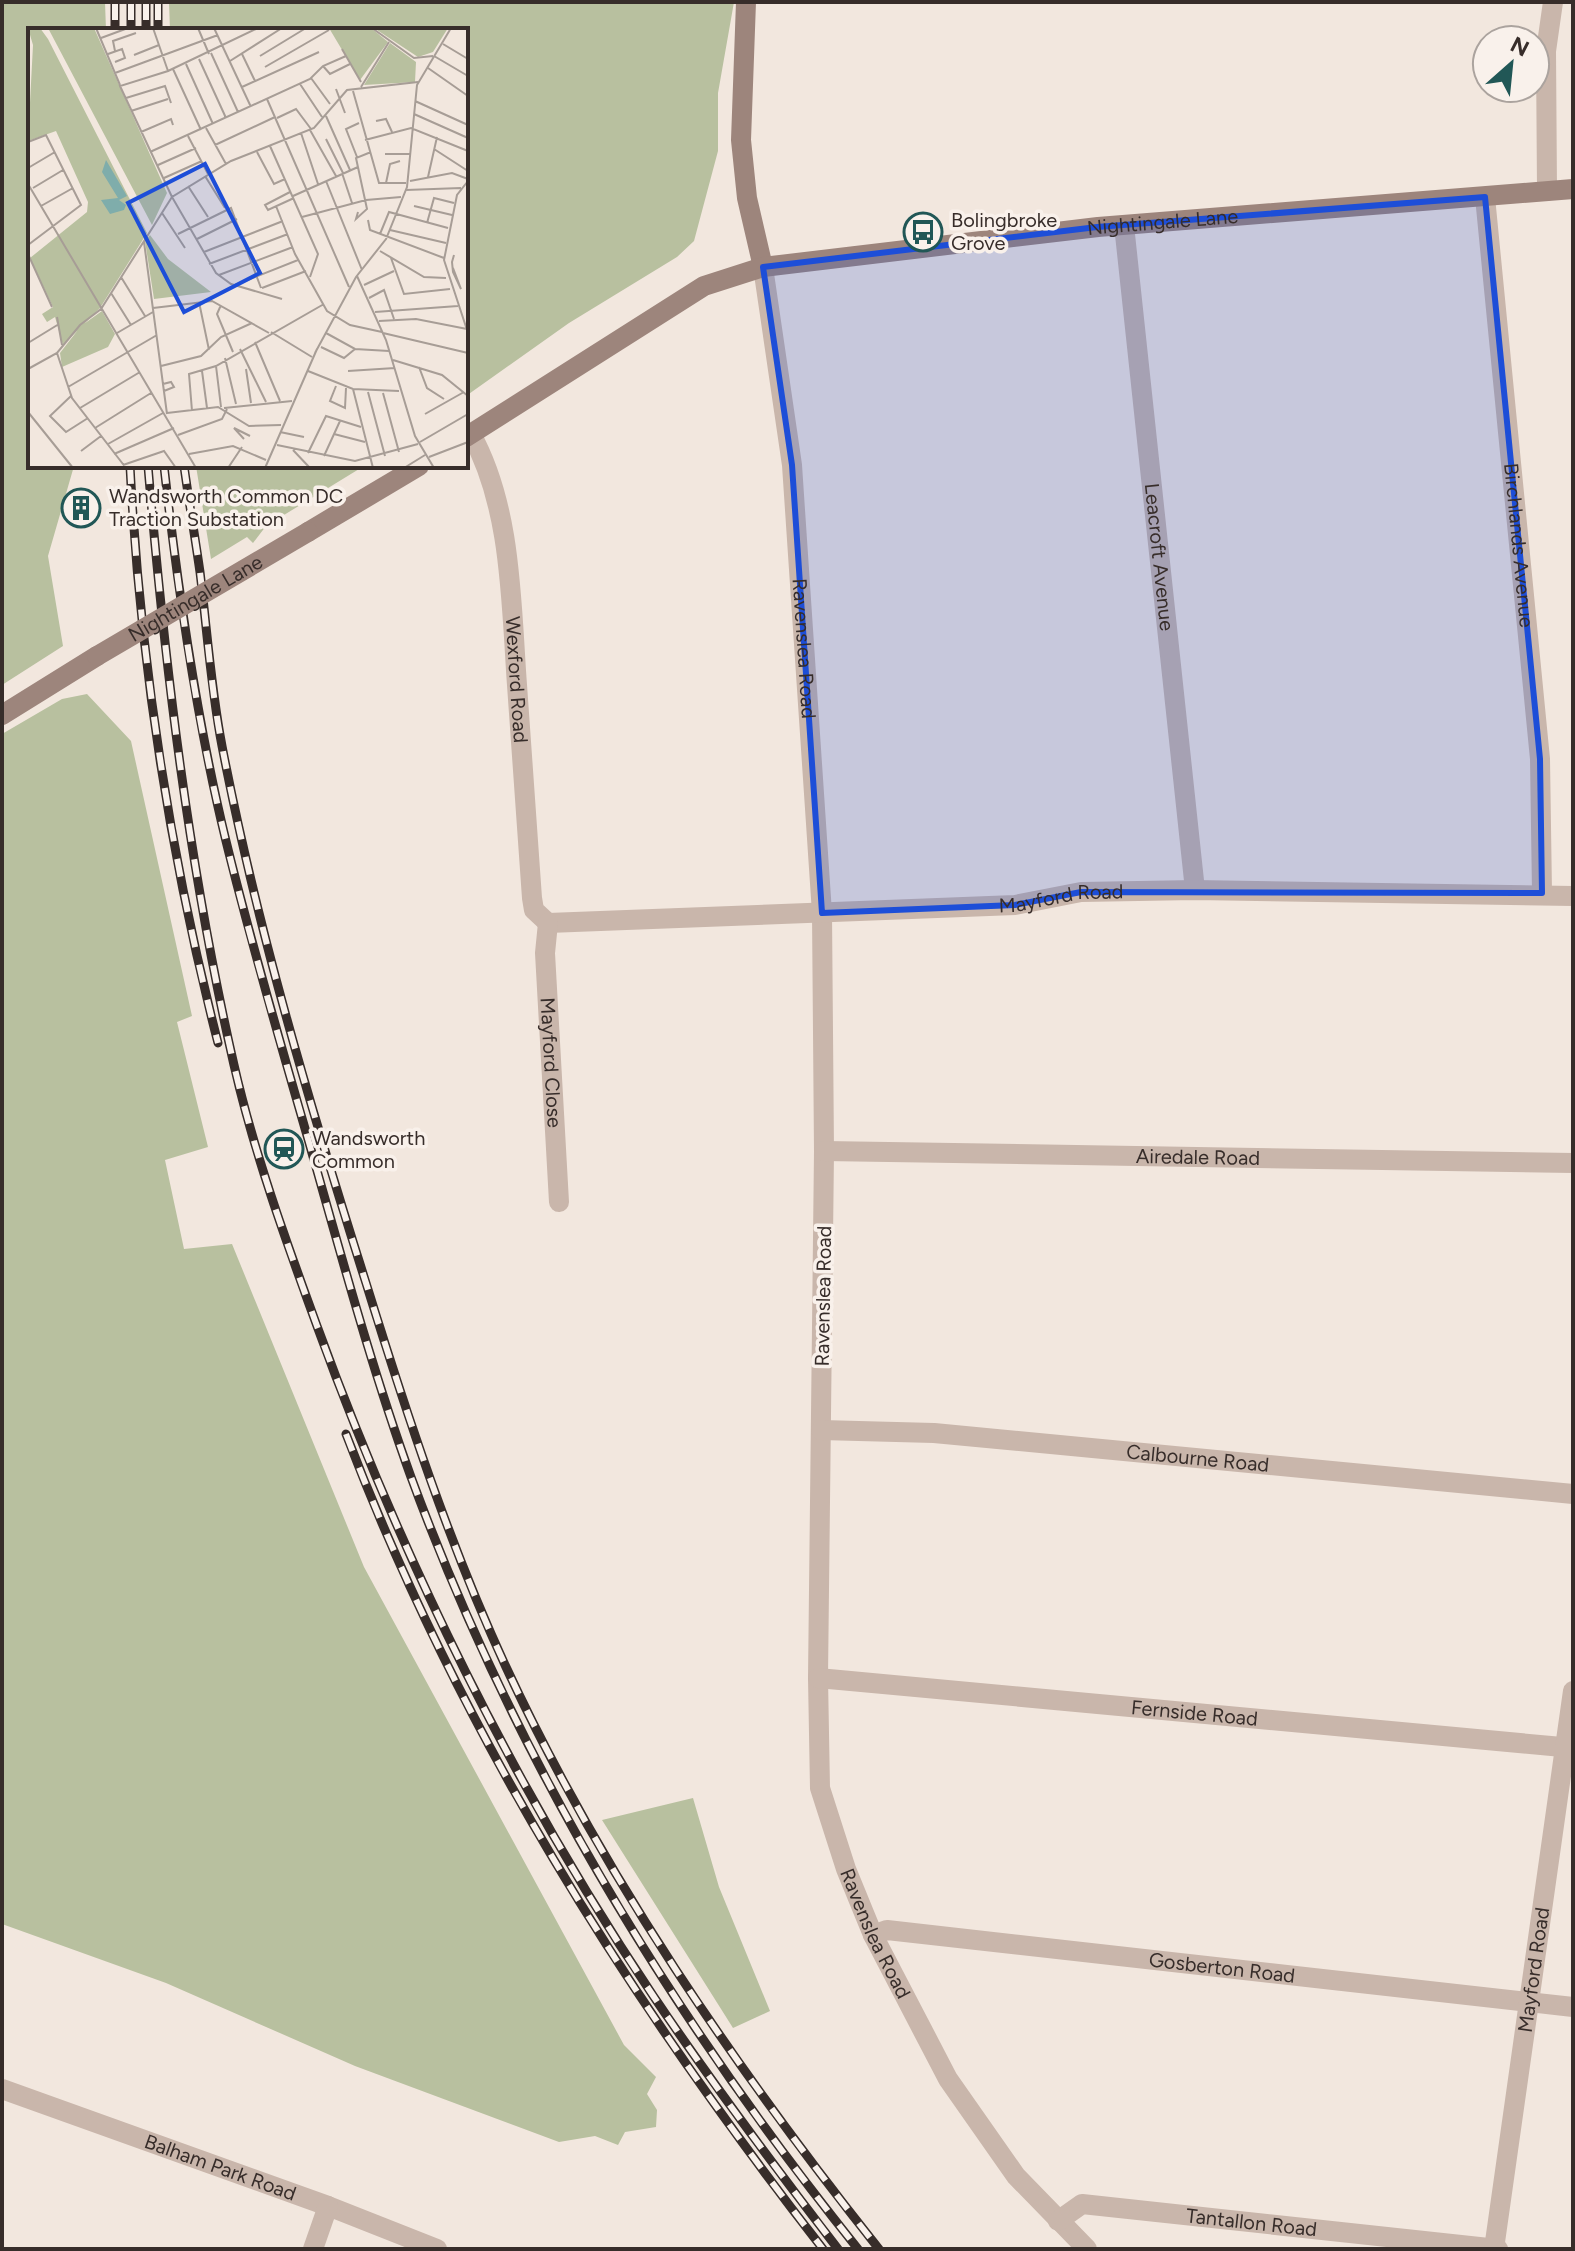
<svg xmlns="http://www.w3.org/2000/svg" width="1575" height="2251" font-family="Figtree,sans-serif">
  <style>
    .green { fill: #b8c09f }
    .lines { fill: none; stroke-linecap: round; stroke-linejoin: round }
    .street { stroke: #c9b6ab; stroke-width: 20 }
    .secondary { stroke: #9d857c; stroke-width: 20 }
    .rail-casing { stroke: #372d2a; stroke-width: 9 }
    .rail { stroke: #f9f1eb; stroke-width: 6; stroke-dasharray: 18; stroke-linecap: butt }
    .secondary-bridge { stroke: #9d857c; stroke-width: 20 }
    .marked { fill: #1d4ed8; fill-opacity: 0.2; stroke: #1d4ed8; stroke-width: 6; stroke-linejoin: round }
    .labels { text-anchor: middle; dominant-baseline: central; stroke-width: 7; stroke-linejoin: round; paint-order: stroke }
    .poi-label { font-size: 20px; fill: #372d2a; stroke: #f9f1eb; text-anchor: start }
    .street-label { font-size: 20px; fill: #372d2a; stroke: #f9f1eb }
    .inset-road { fill: none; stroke: #a79d96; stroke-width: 2 }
    .view { fill: #1d4ed8; fill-opacity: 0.15; stroke: #1d4ed8; stroke-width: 4 }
    .inset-edge { fill: none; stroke: #372d2a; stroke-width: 4 }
  </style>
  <rect width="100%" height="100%" fill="#f2e7de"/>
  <g class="green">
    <polygon points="2,2 105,2 106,30 30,30 30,466 74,466 48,556 63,646 2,685"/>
    <polygon points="169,2 734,2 718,93 718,151 694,241 677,257 569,323 466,396 466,30 170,30"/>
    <polygon points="196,466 364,466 266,526 253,543 247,537 211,559"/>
    <polygon points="87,694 131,741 192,1016 177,1022 208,1147 165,1160 184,1249 232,1244 364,1567 624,2045 656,2077 647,2094 657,2110 656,2127 625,2132 618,2145 595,2136 559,2142 355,2066 166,1983 2,1924 2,734 62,699"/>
    <polygon points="693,1798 719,1887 770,2011 733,2028 602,1820"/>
  </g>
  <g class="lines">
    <g class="street">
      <polyline points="1547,191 1546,51 1553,2"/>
      <path id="s1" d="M1485,197L1540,759L1542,893"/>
      <path id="s2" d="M1124,225L1195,890"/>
      <path id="s3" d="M763,267L792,465L822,913L824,1151L818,1678L820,1788L846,1869L873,1935L948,2079L1016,2176L1087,2249"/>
      <path id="s4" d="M471,434C512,508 511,603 517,685C522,756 527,827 532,898L534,910L548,923"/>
      <path id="s5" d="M548,923L1015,905L1081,892L1195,890L1573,896"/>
      <path id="s6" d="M548,923L545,953L559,1202"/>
      <path id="s7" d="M824,1151L1573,1163"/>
      <path id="s8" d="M821,1430L934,1433L1573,1494"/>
      <path id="s9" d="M818,1678L1573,1748"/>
      <path id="s10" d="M873,1935L887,1930L1573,2007"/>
      <path id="s11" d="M2,2089L328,2206L437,2249"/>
      <path id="s12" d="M1058,2221L1082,2204L1498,2249"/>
      <polyline points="313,2249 328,2206"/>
      <path id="s13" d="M1494,2249L1573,1691"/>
    </g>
    <g class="secondary">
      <polyline points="746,2 741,140 747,198 763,267"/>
      <path id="s14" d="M466,437L704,286L763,267L1098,227L1573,189"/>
      <polyline points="308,532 419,466"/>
      <polyline points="2,715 97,656"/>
    </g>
    <defs>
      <g id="rail">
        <polyline points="115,2 115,30"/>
        <polyline points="131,2 131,30"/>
        <polyline points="146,2 146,30"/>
        <polyline points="158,2 158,30"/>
        <path d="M130,466C140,659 170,856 218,1043"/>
        <path d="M148,466C165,668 189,868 234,1065C254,1153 286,1241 317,1326C401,1557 516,1792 654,1997C712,2083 775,2167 838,2249"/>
        <path d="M164,466C178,591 196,718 226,841C250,939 278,1035 306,1132C339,1247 370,1364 411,1477C514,1757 671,2016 858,2249"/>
        <path d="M184,466C189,502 195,537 200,572C207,630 211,689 222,746C257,928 310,1106 366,1283C406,1412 449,1544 506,1667C603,1876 736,2069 879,2249"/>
        <path d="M346,1434C461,1735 626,1996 823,2249"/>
      </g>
    </defs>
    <use href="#rail" class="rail-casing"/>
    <use href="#rail" class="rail"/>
    <path class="secondary-bridge" id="s15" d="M97,656L308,532"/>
  </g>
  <path class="marked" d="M1485,197L1540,759L1542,893L1081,892L1015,905L822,913L792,465L763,267L1097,227Z"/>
  <defs>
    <symbol id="bus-ring" viewBox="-11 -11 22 22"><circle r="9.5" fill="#f9f1eb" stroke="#215756" stroke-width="1.5"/><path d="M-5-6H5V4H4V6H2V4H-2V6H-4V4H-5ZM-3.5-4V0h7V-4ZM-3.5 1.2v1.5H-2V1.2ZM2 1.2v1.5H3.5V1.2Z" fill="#215756"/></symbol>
    <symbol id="building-ring" viewBox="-11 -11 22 22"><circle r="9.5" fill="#f9f1eb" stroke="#215756" stroke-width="1.5"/><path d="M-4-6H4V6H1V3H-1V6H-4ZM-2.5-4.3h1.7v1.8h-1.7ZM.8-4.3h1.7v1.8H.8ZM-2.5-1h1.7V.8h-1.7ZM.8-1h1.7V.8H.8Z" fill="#215756"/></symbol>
    <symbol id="station-ring" viewBox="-11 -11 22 22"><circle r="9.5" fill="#f9f1eb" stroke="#215756" stroke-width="1.5"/><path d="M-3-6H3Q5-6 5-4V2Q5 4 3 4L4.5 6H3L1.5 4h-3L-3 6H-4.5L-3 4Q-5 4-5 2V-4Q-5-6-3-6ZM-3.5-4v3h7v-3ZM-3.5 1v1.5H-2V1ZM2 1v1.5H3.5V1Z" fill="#215756"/></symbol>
  </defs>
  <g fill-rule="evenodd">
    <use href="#bus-ring" x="901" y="210" width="44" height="44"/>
    <use href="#building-ring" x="59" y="486" width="44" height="44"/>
    <use href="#station-ring" x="262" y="1127" width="44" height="44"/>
  </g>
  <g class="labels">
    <g class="poi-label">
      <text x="951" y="220">Bolingbroke<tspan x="951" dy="23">Grove</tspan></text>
      <text x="109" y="496">Wandsworth Common DC<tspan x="109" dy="23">Traction Substation</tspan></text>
      <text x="312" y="1138">Wandsworth<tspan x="312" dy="23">Common</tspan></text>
    </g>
    <g class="street-label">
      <text stroke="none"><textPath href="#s14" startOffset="746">Nightingale Lane</textPath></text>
      <text stroke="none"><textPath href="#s1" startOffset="350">Birchlands Avenue</textPath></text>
      <text stroke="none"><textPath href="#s2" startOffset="334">Leacroft Avenue</textPath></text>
      <text stroke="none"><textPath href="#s15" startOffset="114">Nightingale Lane</textPath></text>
      <text stroke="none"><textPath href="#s3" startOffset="384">Ravenslea Road</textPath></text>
      <text stroke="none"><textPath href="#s4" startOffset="252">Wexford Road</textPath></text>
      <text stroke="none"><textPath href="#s5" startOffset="514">Mayford Road</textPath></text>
      <text stroke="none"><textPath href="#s6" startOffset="140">Mayford Close</textPath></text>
      <text stroke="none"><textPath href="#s7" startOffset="374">Airedale Road</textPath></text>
      <text transform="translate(823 1296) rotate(-89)">Ravenslea Road</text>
      <text stroke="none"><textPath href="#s8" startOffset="378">Calbourne Road</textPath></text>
      <text stroke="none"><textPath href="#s9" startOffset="378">Fernside Road</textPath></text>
      <text stroke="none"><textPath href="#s3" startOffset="1680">Ravenslea Road</textPath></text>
      <text stroke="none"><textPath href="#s10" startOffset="352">Gosberton Road</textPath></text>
      <text stroke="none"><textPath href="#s13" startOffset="282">Mayford Road</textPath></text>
      <text stroke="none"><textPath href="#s11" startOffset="232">Balham Park Road</textPath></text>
      <text stroke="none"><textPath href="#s12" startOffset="200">Tantallon Road</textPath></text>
    </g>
  </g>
  <g transform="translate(28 28)">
    <rect width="440" height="440" fill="#f2e7de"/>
    <path d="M0,0H12L20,11L119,205L72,280L35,317L27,289L19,294L14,286L25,279L2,230L59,184L60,174L28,103L0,113L5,17ZM20,0H66L139,165L124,197ZM301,0H343L360,14L332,52ZM346,0H420L405,24L390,29ZM362,15L388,34L387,54L336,57ZM122,207L140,231L183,264L126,271L117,213ZM74,283L87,306L80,319L34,339L32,325L53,298Z" fill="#b8c09f"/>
    <path d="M78,132L99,168L91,172L98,177L96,182L82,186L73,172L90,170L74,144Z" fill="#7fadab"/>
    <path class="inset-road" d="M68,0L92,57M125,0L140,43L92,58L144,169M170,0L181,26M186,0L223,79M344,0L386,30L405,28M73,10L100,0M415,16L440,31M314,21L333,54M87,23L85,13L108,5M183,25L210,84M80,26L94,21L97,30L87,34M214,26L227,53M106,27L131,17M232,28L278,0M406,28L440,48M171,31L198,90M202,33L254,0M158,36L185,96M295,38L302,46L322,36M237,39L301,2M400,40L440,68M145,41L173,102M140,43L230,0M87,45L190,7M283,50L302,76M272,56L294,89M214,59L291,24M333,59L361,14M308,61L317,85M325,63L351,155H378M98,70L137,58L143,75M239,71L321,259M387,73L440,97M103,83L140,71M386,86L440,110M298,88L322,142M249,90L268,81L283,101M348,93L358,91L364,104M178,100L198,136M282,102L308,148M113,104L143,91L145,97M273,105L290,156M160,108L180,146M298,111L315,145M337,112L383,100L440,123M0,114L18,107L53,177L0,217M187,117L247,89M242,118L290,226L282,249M406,121L440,143M122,124L282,51L295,38L318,28M229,124L246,156L257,151M357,126H382M329,129L318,101L331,95M130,137L168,120M0,140L27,124M314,145L324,175M177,148L197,180M400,149L409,109M136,150L174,133M298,153L334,242M382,153L424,145L440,151M440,153L429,167L416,232L440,305M358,155L362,136L372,133M0,156L168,440M160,158L180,189M5,160L35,142M378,162L433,160M262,164L237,177L240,182L266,170M265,168L330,139M144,169L188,245L203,256L254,271M13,178L45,160M248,178L267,226L299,283L322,297L354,304M386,178L424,187M330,184L328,191L339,181L328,130L343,124M134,185L157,220M274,189L338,172L373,169M340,192L342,202L416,230M399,195L406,170L426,175M362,202L418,215M150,206L203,180L233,260M352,206L361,184L420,200M169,211L209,191M116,214L139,386M352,223L396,249L418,250M176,224L255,193M0,226L24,279M363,230L376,266L422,261M181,236L260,206M425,240L433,261L425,244L424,234L426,227M191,247L265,219M329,248L358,312L387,408L406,440M93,249L117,288M207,257L270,232M336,257L366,243M234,260L278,243M83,265L103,297M341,270L356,262L366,291M171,274L181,322M193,277L189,286L205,324M125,280L184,273L241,305M347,284L430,278M29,289L34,317M351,293L388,291L439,301M243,304L284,329M89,305L125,284M298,305L327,321L361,323M355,305L440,325M227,314L252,373M0,315L31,296M293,319L316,330L327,321M212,321L238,374M29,325L44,370L98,440M287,325L328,249L358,211L379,159L389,57L423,0M197,330L208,376M365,332L414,347L440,368M133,338L173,328L193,309L224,295M188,338L193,379M391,339L399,360L416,371M0,341L29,325L52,297L73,281L144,169L203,133L286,100L319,62L390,54M218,341L223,375M174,343L179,380M280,343L325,361L371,363M320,343L367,340M135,356L143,354L146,359L136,363M308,358L302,373L317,380L318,360M40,359L129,307M325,361L345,440M340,364L357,428M355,365L371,424M43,368L22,388L38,404L60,390M52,380L112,344M196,380L264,373M164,383L161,346L188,338L296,276M0,384L45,440M139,385L190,379L221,398L253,397M397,386L436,364M67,400L123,365M252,404L276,409M306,406L337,414M150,407L194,391L199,381M216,411L206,400L222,408M392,414L440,386M80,416L135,385M249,417L327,433L390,416M265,422L282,440M53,423L73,408M280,425L298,388L333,399M86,426L146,400M161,426L205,418L238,432M296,428L312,393M401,429L440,414M95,437L136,423L148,440M200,440L214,419M237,440L289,321M376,440L397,427"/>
    <path class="view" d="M177,136L232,245L156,284L100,175Z"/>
    <rect width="440" height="440" class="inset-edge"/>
  </g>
  <rect width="1575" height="2251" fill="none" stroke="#372d2a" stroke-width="8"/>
  <g transform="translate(1511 64) rotate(27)"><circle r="38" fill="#f9f1eb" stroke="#aba39e" stroke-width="2"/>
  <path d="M0-6L14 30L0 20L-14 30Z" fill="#215756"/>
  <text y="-12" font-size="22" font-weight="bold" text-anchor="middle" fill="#372d2a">N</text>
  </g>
</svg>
